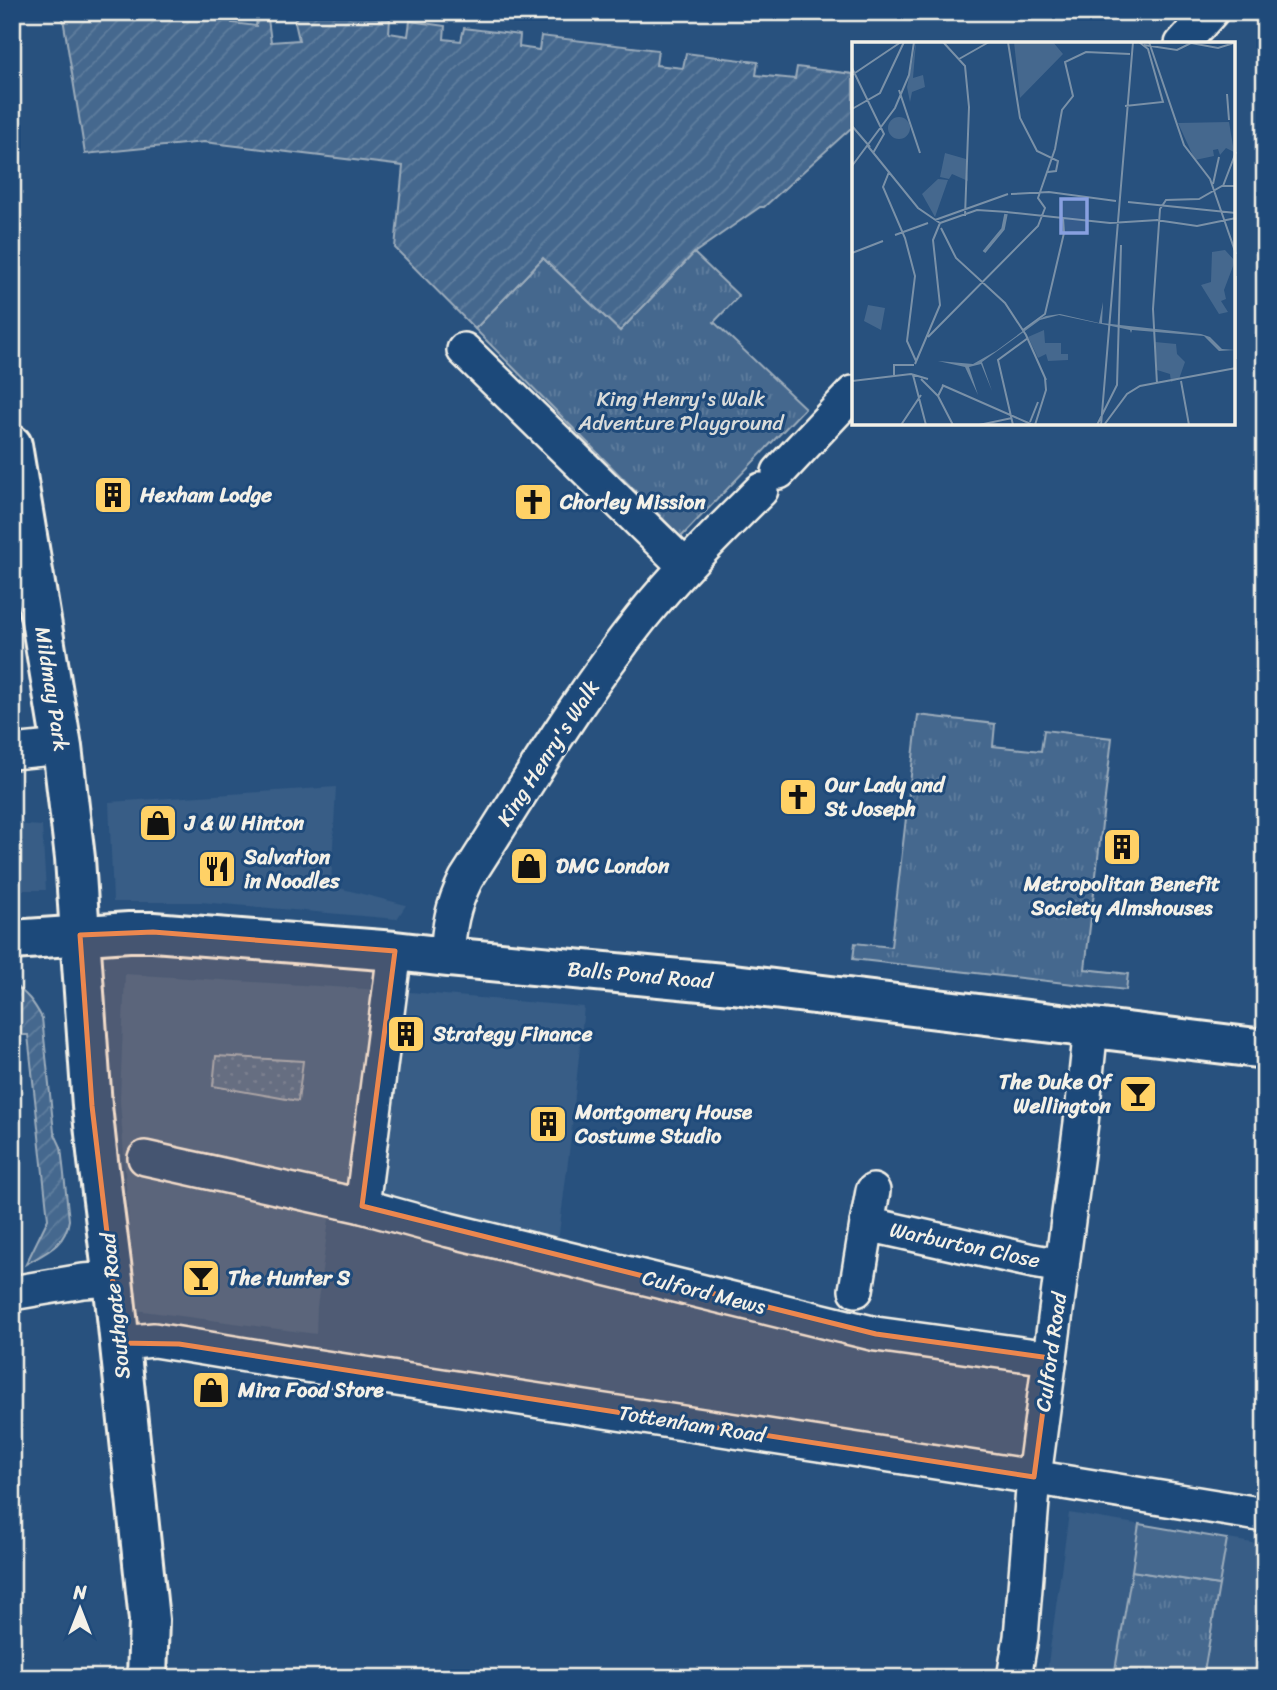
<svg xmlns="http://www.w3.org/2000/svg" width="1277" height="1690" font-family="Sriracha,sans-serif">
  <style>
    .built { fill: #375d86 }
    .grass { fill: url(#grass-dots); stroke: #9cacbb; stroke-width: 2 }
    .park { fill: url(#park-tufts); stroke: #9cacbb; stroke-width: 2 }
    .garden { fill: url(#garden-furrows); stroke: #9cacbb; stroke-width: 2 }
    .pitch { fill: #45688e; stroke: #9cacbb; stroke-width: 2 }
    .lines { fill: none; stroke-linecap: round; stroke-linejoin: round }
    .minor-casing { stroke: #f4f1e8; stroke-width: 38 }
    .tertiary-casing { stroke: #f4f1e8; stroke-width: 44 }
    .secondary-casing { stroke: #f4f1e8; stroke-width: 44 }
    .primary-casing { stroke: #f4f1e8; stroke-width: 44 }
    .minor { stroke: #1f4a7a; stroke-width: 33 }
    .tertiary { stroke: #1f4a7a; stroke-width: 38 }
    .secondary { stroke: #1f4a7a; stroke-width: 38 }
    .primary { stroke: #1f4a7a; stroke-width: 38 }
    .marked { fill: #ec874e; fill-opacity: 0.2; stroke: #ec874e; stroke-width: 5; stroke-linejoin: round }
    .labels { text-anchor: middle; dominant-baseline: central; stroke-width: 6; stroke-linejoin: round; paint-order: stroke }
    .park-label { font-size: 21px; fill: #dadcda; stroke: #1f4a7a }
    .poi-label { font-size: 21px; font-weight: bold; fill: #f4f1e8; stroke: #1f4a7a; text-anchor: start }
    .street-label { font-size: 21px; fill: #f4f1e8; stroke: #1f4a7a }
    .inset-river { fill: none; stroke: #6e88a2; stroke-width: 3.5 }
    .inset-road { fill: none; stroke: #7a91a8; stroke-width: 2 }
    .view { fill: #88a0e0; fill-opacity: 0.15; stroke: #88a0e0; stroke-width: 3.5 }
    .inset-edge { fill: none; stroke: #f4f1e8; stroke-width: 3.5 }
  </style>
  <defs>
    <pattern id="grass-dots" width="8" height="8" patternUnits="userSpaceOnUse" patternTransform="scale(1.75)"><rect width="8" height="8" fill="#45688e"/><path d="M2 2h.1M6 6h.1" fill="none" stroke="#607e9e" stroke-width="1.8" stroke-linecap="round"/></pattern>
    <pattern id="park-tufts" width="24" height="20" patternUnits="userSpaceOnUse" patternTransform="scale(1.75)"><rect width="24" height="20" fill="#45688e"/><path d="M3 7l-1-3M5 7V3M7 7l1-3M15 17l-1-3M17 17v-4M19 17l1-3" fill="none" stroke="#607e9e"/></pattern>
    <pattern id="garden-furrows" width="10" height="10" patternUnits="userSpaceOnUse" patternTransform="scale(1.75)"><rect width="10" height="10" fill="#45688e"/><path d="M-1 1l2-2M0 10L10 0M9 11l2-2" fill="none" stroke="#607e9e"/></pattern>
  </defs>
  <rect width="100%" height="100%" fill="#28517e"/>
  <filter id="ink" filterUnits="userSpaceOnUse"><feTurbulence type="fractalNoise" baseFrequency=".0143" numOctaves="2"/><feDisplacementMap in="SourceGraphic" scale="14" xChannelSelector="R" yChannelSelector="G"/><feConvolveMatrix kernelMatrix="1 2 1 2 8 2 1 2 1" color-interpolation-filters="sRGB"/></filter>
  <g filter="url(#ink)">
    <g class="built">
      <polygon points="336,787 331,886 406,905 397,919 200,902 113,902 109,802"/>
      <polygon points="12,824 42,826 46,890 12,890"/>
      <polygon points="125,974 398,991 584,1007 570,1145 558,1242 330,1212 317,1307 316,1334 135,1310 120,1100"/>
      <polygon points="1069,1513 1265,1545 1265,1678 1046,1678"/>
    </g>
    <polygon class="grass" points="216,1056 303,1061 298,1101 213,1086"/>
    <g class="park">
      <polygon points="694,253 739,296 714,322 805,408 681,537 475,329 543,258 620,331"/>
      <polygon points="918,715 995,724 993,746 1041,751 1044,730 1112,738 1085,969 1128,974 1126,990 853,959 855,943 891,947"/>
      <polygon points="1132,1571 1219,1585 1203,1678 1123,1678 1114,1676"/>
    </g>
    <g class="garden">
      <polygon points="62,12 233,12 232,23 256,26 258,12 269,12 268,19 271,42 299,40 295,22 297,12 335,12 390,19 389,33 408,36 410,21 445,26 444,39 461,41 464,28 520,35 519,47 539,50 541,36 658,50 656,65 683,68 686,53 758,62 756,75 795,79 797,67 853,74 853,129 850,129 764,207 760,207 694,253 620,331 543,258 475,329 395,248 403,166 204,142 85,154"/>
      <path d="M12,984C27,993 34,1003 42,1018L54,1132L61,1147L69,1220C65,1246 47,1252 26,1264L48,1219L28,1035H12Z"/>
    </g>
    <polygon class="pitch" points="1139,1524 1227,1539 1219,1585 1132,1571"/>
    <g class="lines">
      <defs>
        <g id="minor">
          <polyline points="1182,44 1211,12"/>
          <polyline points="464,350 685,566"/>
          <polyline points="779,472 853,393"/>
          <polyline points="12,752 62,747"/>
          <path d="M447,957C449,926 452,907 466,879C523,791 576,700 641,618C678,572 720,531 761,490"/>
          <polyline points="145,1158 362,1206 449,1230 876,1334 1050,1358"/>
          <polyline points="362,1206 395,951"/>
          <polyline points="867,1224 873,1191"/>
          <polyline points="856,1290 867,1224 1033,1261 1062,1266"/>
          <polyline points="12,1293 83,1281 113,1279"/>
          <polyline points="120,1343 154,1340 179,1344 306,1365 1014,1474 1265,1515"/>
          <polyline points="1014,1678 1021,1637 1034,1477 1081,1123 1091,1027"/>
        </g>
        <polyline id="tertiary" points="12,445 62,747 75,858 80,935"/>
        <polyline id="secondary" points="80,935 92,1106 98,1161 113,1279 149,1620 147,1678"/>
        <polyline id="primary" points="12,940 129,932 153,932 395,951 447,957 733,984 1265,1049"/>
      </defs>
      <use href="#minor" class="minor-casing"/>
      <use href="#tertiary" class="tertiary-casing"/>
      <use href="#secondary" class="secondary-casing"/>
      <use href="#primary" class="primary-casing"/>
      <use href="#minor" class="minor"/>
      <use href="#tertiary" class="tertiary"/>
      <use href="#secondary" class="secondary"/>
      <use href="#primary" class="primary"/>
    </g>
  </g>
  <path class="marked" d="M153,932L395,951L362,1206L876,1334L1050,1358L1034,1477L179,1344L120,1343L92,1106L80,935Z"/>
  <defs>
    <symbol id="building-square" viewBox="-11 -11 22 22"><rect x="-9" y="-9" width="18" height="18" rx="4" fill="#ffd166" stroke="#1f4a7a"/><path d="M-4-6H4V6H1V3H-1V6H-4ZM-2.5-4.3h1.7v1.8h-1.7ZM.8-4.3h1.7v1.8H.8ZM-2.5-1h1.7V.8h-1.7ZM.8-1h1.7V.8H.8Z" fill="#111"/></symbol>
    <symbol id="church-square" viewBox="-11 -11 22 22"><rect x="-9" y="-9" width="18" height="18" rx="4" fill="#ffd166" stroke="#1f4a7a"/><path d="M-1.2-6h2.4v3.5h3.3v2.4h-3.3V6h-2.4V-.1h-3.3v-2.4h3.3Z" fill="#111"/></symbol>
    <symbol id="shop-square" viewBox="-11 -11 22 22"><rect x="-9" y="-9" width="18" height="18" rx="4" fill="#ffd166" stroke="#1f4a7a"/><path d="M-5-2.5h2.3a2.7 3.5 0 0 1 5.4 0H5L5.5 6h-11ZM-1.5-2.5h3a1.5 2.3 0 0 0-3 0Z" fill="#111"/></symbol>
    <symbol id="restaurant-square" viewBox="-11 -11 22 22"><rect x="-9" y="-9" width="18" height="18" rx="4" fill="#ffd166" stroke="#1f4a7a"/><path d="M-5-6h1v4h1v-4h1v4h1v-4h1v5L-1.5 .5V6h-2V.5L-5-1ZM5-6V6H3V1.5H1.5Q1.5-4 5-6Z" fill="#111"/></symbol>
    <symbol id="bar-square" viewBox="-11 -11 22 22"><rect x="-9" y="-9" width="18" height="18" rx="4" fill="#ffd166" stroke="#1f4a7a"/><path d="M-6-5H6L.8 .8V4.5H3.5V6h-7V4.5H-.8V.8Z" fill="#111"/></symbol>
  </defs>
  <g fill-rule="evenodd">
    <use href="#building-square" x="91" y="473" width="44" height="44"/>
    <use href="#church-square" x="511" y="480" width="44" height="44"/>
    <use href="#church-square" x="776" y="775" width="44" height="44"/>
    <use href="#shop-square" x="136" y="801" width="44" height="44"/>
    <use href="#building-square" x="1100" y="825" width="44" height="44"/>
    <use href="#shop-square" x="507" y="844" width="44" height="44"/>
    <use href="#restaurant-square" x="195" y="847" width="44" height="44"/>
    <use href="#building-square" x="384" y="1012" width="44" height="44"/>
    <use href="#bar-square" x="1116" y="1072" width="44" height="44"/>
    <use href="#building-square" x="526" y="1102" width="44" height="44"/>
    <use href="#bar-square" x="179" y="1256" width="44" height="44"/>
    <use href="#shop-square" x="189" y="1368" width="44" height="44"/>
  </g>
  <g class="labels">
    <g class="park-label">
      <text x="681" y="399">King Henry's Walk<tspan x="681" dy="24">Adventure Playground</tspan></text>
    </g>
    <g class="poi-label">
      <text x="140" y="495">Hexham Lodge</text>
      <text x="560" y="502">Chorley Mission</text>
      <text x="825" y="785">Our Lady and<tspan x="825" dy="24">St Joseph</tspan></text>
      <text x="185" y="823">J &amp; W Hinton</text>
      <text x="244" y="857">Salvation<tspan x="244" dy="24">in Noodles</tspan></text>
      <text x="556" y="866">DMC London</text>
      <text x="1122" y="884" text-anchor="middle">Metropolitan Benefit<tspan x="1122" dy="24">Society Almshouses</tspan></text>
      <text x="433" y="1034">Strategy Finance</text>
      <text x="1111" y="1082" text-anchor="end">The Duke Of<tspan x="1111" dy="24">Wellington</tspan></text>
      <text x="575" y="1112">Montgomery House<tspan x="575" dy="24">Costume Studio</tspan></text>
      <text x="228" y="1278">The Hunter S</text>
      <text x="238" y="1390">Mira Food Store</text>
    </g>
    <g class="street-label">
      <text transform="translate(52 689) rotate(81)">Mildmay Park</text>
      <text transform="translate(548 753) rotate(-57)">King Henry's Walk</text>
      <text transform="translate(640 975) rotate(5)">Balls Pond Road</text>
      <text transform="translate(965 1245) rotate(12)">Warburton Close</text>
      <text transform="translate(704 1292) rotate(14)">Culford Mews</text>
      <text transform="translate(115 1306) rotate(-96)">Southgate Road</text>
      <text transform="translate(1051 1352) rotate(-82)">Culford Road</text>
      <text transform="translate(692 1424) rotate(9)">Tottenham Road</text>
    </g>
  </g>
  <g transform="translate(852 42)">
    <rect width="383" height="383" fill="#28517e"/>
    <path d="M64,0L61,36L71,33L73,45L60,50L58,60L55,45ZM162,0H201L211,12L168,56ZM377,80L382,110L374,106L368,113L366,107L361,108L362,114L343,118L326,81ZM93,111L114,117L116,139L100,132L97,137L88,135ZM86,137L96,138L83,175L70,152ZM373,208L383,219L372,248L374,257L369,259L376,270L367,272L349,243L359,240L360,210ZM16,263L33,266L29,288L12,279ZM192,288L193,301H209V312H216V318L196,319L194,312L186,316L176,295ZM303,300L324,302L325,312L333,320L327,337L319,340L318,332L305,328Z" fill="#45688e"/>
    <path d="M36 86a11 11 0 1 1 22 0a11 11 0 1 1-22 0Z" fill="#45688e"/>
    <path d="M251,260L250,281L349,292L358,295L370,307L383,308L367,309L352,294L280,288L279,291L278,288L207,273L188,278L130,320L140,349L129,322L117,325L126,353L113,325L86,319L121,322L144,309L187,277L194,274L208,272L247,281Z" fill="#6e88a2"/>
    <path class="inset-river" d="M132,210L151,187L154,172"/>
    <path class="inset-road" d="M91,0L113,24L117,65L113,174M156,0L168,76L185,109L206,119L204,129L196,130M297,0L332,103L358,137L384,212M292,3L325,8L339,1L366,6L382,1M107,17L137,0M0,26L32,92L21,111M0,33L49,0M47,48L68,111M375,52L377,78M273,64L311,60L296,7L287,0M0,67L28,51L52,0M0,84L18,105M15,103L66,166L88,181L81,198L88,263L63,322M0,124L43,66L57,33L62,0M37,130L31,145L53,196L63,234L55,299L64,319M361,142L367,115M371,144L384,110M159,152L197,150L264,159M276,160L384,171M154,170L258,181L306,178M83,178L156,152M304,178L345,184L384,176M88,181L125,168L156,170M89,186L104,216L153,261L174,293L194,338M43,193L76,181M0,211L31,199M384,234V317M171,288L193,272L212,191L211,176M76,295L186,184L193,166L186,156L203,107L210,68L221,54L213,20L234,10L278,12M42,333V323H62M61,333L74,383M69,337L86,354L91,344M0,339L59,332L76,337M329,339L337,383M305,342L301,267L308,167L314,158L347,157L370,144H384M90,343L181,383M86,354L101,383M178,380L186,360M49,383L69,353M127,383L160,376M161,383L146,318L176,296M183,383L194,348L193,336M245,383L265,343L269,203M249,383L281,0M252,383L275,352L288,344L384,326"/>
    <path class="view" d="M209,157H235V191H209Z"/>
    <rect width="383" height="383" class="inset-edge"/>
  </g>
  <rect width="1277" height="1690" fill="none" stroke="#1f4a7a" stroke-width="42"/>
  <rect x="21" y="21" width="1235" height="1648" fill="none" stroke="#f4f1e8" stroke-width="2.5" filter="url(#ink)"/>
  <g transform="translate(80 1609)" stroke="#1f4a7a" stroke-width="5" paint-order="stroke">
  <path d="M0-5L12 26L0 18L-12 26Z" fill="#f4f1e8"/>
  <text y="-10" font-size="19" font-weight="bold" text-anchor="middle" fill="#f4f1e8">N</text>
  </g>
</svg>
